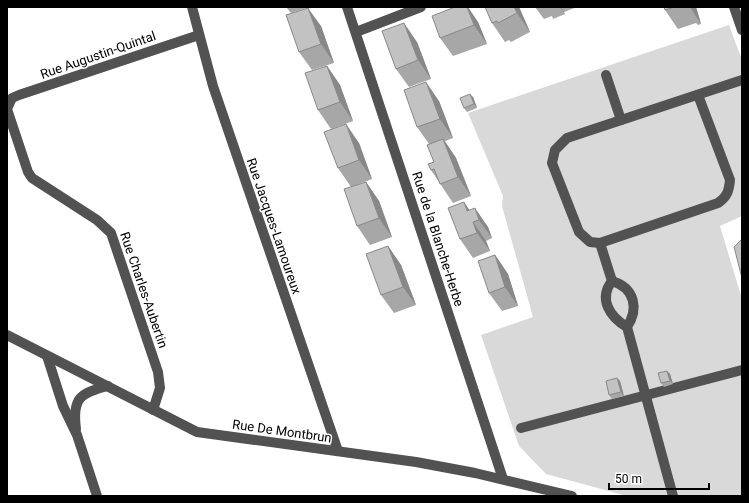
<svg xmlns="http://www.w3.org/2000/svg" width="749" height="503" font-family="Roboto,sans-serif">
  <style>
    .green { fill: #d9d9d9 }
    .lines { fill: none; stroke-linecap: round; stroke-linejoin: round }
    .minor { stroke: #525252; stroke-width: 10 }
    .wall { fill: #a7a7a7 }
    .shaded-wall { fill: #888 }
    .building { fill: #c2c2c2; stroke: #888 }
    .labels { text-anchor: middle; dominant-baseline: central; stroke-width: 3; stroke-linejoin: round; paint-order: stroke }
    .street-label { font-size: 13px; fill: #000; stroke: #fff }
  </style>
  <rect width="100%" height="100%" fill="#fff"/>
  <polygon class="green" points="729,25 742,60 742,216 720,226 742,299 742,496 627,496 546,474 519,446 481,335 533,317 502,206 503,196 468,113"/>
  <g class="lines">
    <g class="minor">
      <polyline points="192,7 213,86 338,451"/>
      <polyline points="347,7 503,479"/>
      <polyline points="734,7 742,30"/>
      <polyline points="356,32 421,7"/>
      <polyline points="606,75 621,120"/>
      <path d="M600,243L718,203C727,197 729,191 730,180L698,95"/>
      <polyline points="612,281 600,243 590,242 579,232 552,163 555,150 567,138 742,80"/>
      <path d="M627,327C639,309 635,288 612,281C598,299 610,317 627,327L673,496"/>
      <polyline points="7,335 197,432 416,462 475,473 572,496"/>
      <polyline points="47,356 63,406 77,435 97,496"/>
      <polyline points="153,410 160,388 158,372 111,233 97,220 32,178 28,172 7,109 12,98 19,95 199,35"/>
      <polyline points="521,428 742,370"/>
      <path d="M76,429C72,398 80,393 108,386"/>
    </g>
  </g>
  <g class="wall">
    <polygon points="286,7 309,7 291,13"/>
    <polygon points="485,7 519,7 530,32 511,42 509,40 505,42 492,23"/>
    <polygon points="535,7 577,7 564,12 565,14 553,19 552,16 544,19"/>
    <polygon points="664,7 696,7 701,24 698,25 696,23 678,29 665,10"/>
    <polygon points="478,22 487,44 453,56 440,38"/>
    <polygon points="321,26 334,63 312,70 299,52"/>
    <polygon points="417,42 431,79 409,87 396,69"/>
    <polygon points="327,66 340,85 353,121 331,129 318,110"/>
    <polygon points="473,97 477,108 467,112 464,108"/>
    <polygon points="439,101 453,138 445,141 456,158 471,196 453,203 431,170 434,162 429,144 417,127"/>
    <polygon points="359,143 372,179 351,187 338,168"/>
    <polygon points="366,182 379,201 392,237 370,245 357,226"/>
    <polygon points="470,210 488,227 492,238 486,241 490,251 473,258 460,239"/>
    <polygon points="388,246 401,265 416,305 394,313 381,295"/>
    <polygon points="495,255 508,274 518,306 502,311 489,293"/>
    <polygon points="667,371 670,374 673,384 664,387 661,383"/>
    <polygon points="617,378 620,381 624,396 612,399 609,395"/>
  </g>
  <g class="shaded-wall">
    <polygon points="467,7 468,7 478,22 487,44 474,25"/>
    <polygon points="514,7 519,7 530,32 517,13"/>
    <polygon points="560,7 561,7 565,14"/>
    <polygon points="690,7 696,7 701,24"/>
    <polygon points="308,8 321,26 334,63 321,44"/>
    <polygon points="404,23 417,42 431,79 418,60"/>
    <polygon points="327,66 340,85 353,121 340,102"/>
    <polygon points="426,82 439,101 453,138 440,119"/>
    <polygon points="470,94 473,97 477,108 474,104"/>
    <polygon points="346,124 359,143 372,179 359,160"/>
    <polygon points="443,139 456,158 471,196 458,177"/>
    <polygon points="366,182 379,201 392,237 379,218"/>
    <polygon points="464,202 477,221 467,211"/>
    <polygon points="475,208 488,227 492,238 479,220"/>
    <polygon points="473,222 486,241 490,251 477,233"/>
    <polygon points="388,246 401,265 416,305 403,287"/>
    <polygon points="495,255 508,274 518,306 505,287"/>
    <polygon points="667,371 670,374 673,384 670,381"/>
    <polygon points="617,378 620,381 624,396 621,392"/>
  </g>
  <g class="building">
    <polygon points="455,7 467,7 474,25 440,38 432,16"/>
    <polygon points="485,7 514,7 517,13 498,23 497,21 492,23"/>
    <polygon points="664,7 675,7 665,10"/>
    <polygon points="308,8 321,44 299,52 286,15"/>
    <polygon points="404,23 418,60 396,69 382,31"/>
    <polygon points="327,66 340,102 318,110 305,73"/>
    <polygon points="426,82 440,119 417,127 404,90"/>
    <polygon points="470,94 474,104 464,108 460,98"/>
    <polygon points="346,124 359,160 338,168 324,132"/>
    <polygon points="443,139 458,177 440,184 434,169 431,170 428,164 434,162 427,145"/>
    <polygon points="366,182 379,218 357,226 344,189"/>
    <polygon points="464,202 467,211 475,208 479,220 473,222 477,233 460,239 448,208"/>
    <polygon points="742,239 742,278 734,247"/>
    <polygon points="388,246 403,287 381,295 366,254"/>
    <polygon points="495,255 505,287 489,293 478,261"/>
    <polygon points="667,371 670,381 661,383 658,373"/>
    <polygon points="617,378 621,392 609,395 606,381"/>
  </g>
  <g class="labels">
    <g class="street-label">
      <text transform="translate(98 55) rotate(-19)">Rue Augustin-Quintal</text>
      <text transform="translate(274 226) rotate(71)">Rue Jacques-Lamoureux</text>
      <text transform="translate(438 239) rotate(72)">Rue de la Blanche-Herbe</text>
      <text transform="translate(144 290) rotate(71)">Rue Charles-Aubertin</text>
      <text transform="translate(282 431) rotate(8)">Rue De Montbrun</text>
    </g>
  </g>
  <rect width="749" height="503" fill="none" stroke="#000000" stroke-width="16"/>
  <path d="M609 483v6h100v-6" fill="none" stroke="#000000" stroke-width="2"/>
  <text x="615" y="483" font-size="12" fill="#000000" stroke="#ffffff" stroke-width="3" paint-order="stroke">50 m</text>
</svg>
